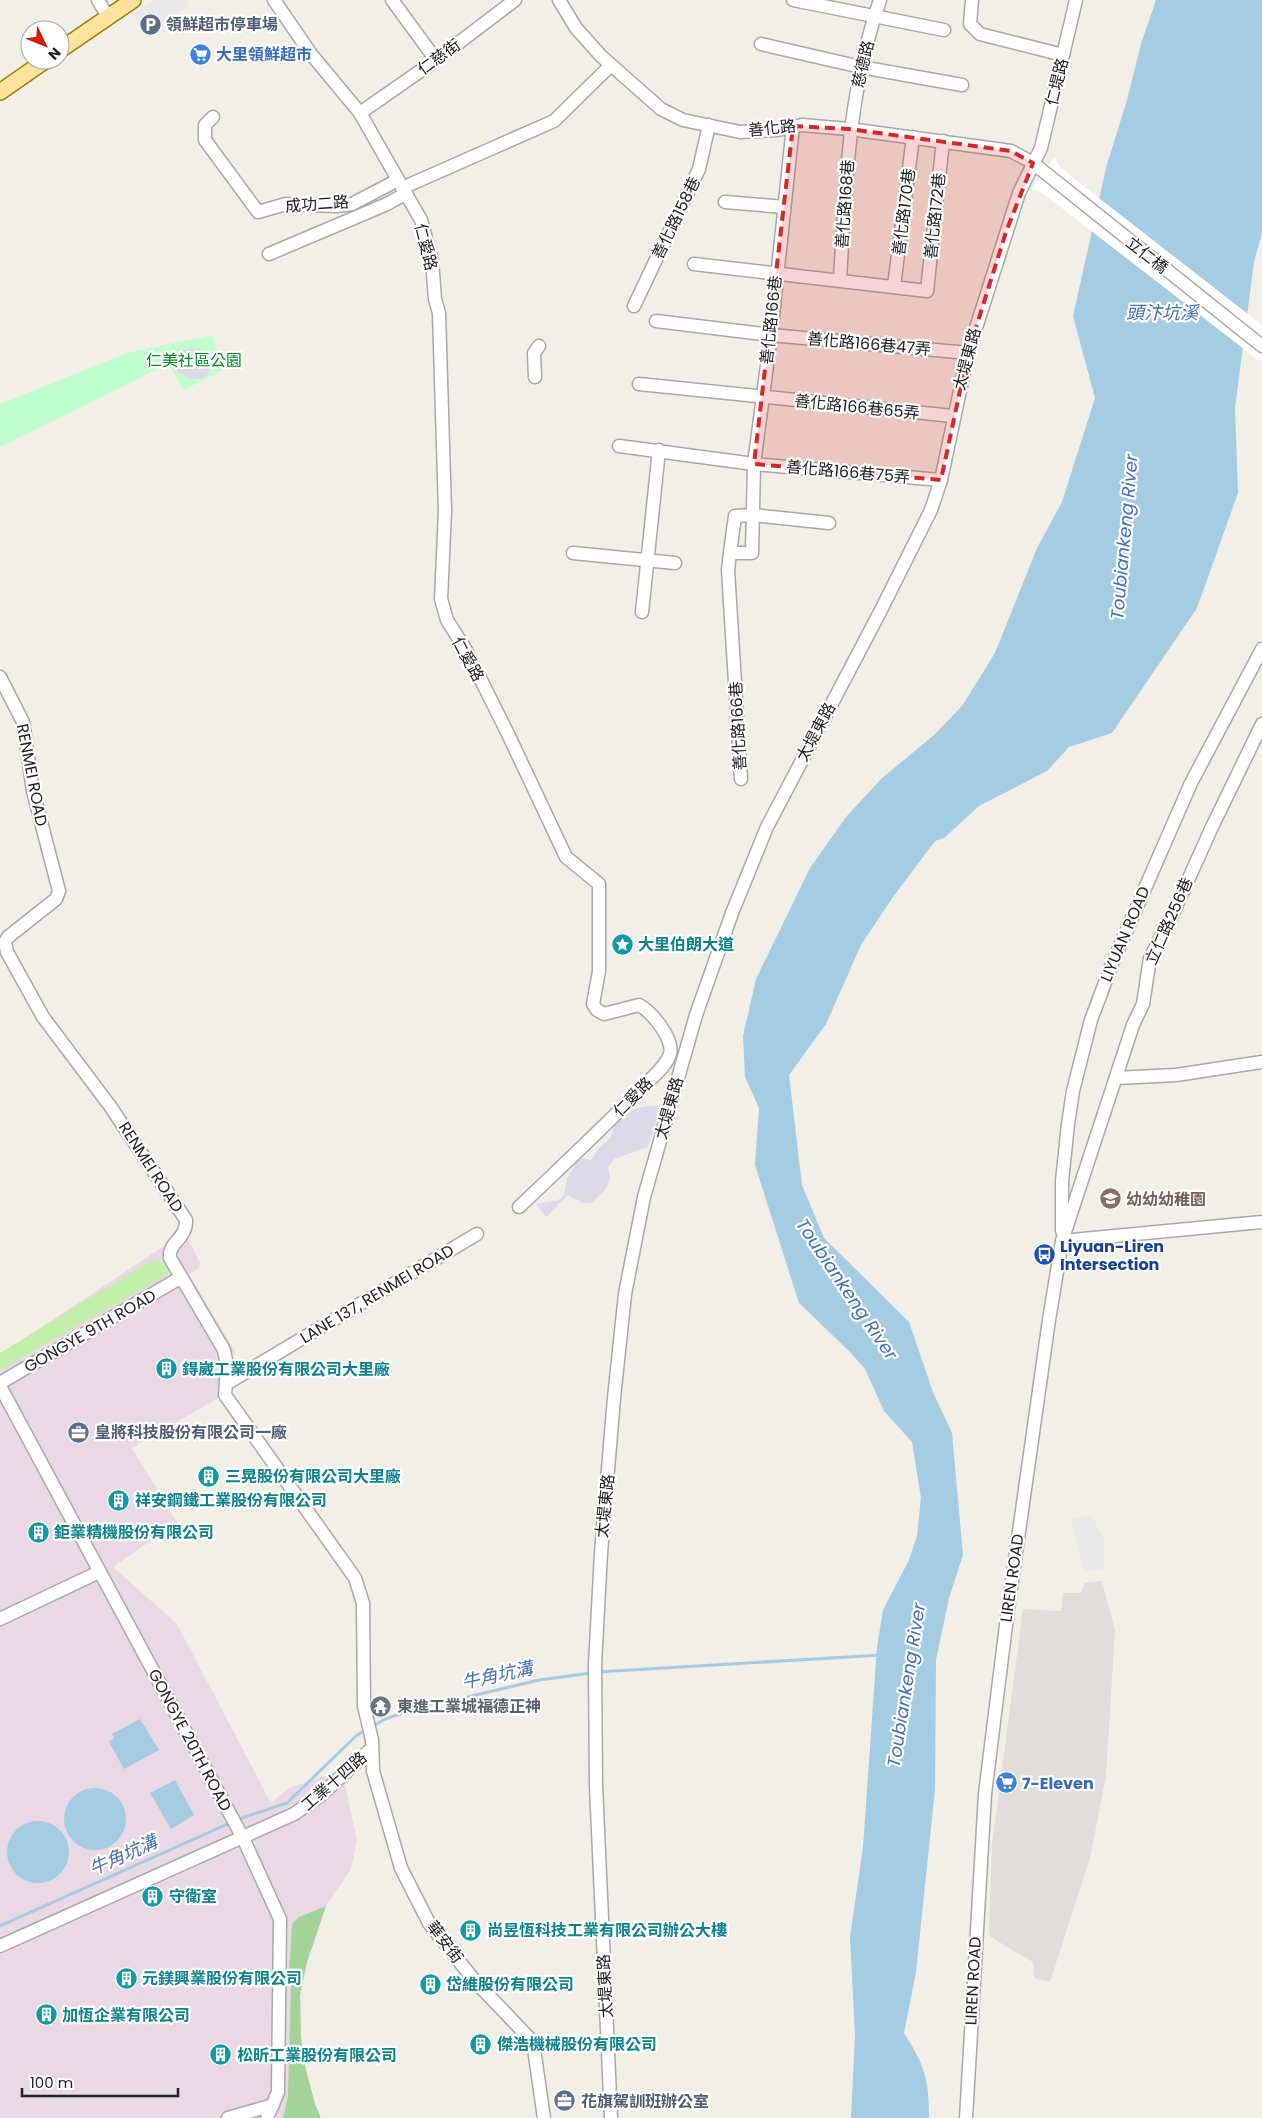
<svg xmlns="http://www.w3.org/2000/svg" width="1262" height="2118" font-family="Poppins,'Noto Sans TC',sans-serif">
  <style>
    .residential { fill: #dfdedd }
    .industrial { fill: #ebd8e5 }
    .grass { fill: #c2efa9 }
    .forest { fill: #a2d498 }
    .park { fill: #c1fece }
    .parking { fill: #e9e9e9 }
    .plaza { fill: #dcdae8 }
    .water { fill: #a4cce2 }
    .pier { fill: #fff }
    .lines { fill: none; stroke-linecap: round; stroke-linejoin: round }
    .stream { stroke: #a4cce2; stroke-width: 3 }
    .minor-casing { stroke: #a8a8a8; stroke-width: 15 }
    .major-casing { stroke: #9d7e00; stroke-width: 18 }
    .minor { stroke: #fff; stroke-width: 12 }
    .major { stroke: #ffe29e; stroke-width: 15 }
    .marked { fill: #d62828; fill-opacity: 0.2; stroke: #d62828; stroke-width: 4; stroke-dasharray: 10 6; stroke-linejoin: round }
    .labels { text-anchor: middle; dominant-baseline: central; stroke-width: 4.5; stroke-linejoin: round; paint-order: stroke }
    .service-label { font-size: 16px; font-weight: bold; fill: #4e5e75; stroke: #fff; text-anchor: start }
    .shop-label { font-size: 16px; font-weight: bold; fill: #366cbe; stroke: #fff; text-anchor: start }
    .street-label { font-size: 16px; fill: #212121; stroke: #fff }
    .park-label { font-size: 16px; fill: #038a20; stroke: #fff }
    .culture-label { font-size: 16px; font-weight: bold; fill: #0d838f; stroke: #fff; text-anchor: start }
    .education-label { font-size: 16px; font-weight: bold; fill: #785e54; stroke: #fff; text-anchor: start }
    .transit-label { font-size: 16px; font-weight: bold; fill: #164399; stroke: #fff; text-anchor: start }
    .worship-label { font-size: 16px; font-weight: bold; fill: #5b616d; stroke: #fff; text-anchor: start }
    .water-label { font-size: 18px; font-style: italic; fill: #446fb9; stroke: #fff }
  </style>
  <rect width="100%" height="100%" fill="#f2efe6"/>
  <polygon class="residential" points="1102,1581 1115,1630 1106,1776 1090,1858 1050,1982 1034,1978 1033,1962 989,1936 992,1845 1023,1609 1061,1611 1063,1593 1081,1593 1085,1583"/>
  <polygon class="industrial" points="185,1232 200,1263 199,1268 189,1274 235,1352 231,1358 232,1390 132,1448 177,1523 113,1567 177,1624 271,1803 289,1788 325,1776 344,1781 357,1840 351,1869 326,1906 307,1962 300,1995 301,2037 305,2066 315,2104 321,2118 0,2118 0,1355"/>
  <polygon class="grass" points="152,1260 163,1262 169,1271 166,1275 0,1370 0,1353"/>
  <polygon class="forest" points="326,1906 307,1962 300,1995 301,2037 305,2066 315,2104 321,2118 283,2118 288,2096 291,1984 289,1973 292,1924 299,1917"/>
  <polygon class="park" points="212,335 223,370 184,390 168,364 0,447 0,404 127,353"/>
  <g class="parking">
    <polygon points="155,0 186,0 189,5 146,34 132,14"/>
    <polygon points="1091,1515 1104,1539 1104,1569 1084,1571 1071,1519"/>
  </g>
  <g class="plaza">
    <polygon points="198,348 203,351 210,372 202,379 188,379 168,364 176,352"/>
    <polygon points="647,1106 661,1106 648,1147 614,1159 608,1167 610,1178 606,1189 593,1202 582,1203 568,1195 546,1217 536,1204 557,1201 564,1195 567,1178 580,1157 591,1161 597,1150 610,1138 616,1123 633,1109"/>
  </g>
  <g class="water">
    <path d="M1156,0H1262V233L1254,262L1235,408L1238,493L1197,608L1112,733L1069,747L1047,771L979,806L944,838L935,841L893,897L861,945L826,1024L789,1075L802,1185L824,1238L909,1322L933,1392L952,1433L963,1555L949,1598L936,1660L935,1789L916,1972L904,2033C925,2066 929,2079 929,2118H851L855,2035L850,1937L863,1847L877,1647L883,1610L909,1560L917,1536L921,1498L912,1442L884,1411L865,1369L850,1352L799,1303L755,1165L759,1108L745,1077L743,1036L756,979L810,868L846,817L881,779L934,735L962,706L995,653L1037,548L1062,502L1095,398L1073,316L1106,168L1127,100L1141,44Z"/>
    <polygon points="140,1719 159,1750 124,1769 109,1742 114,1738 112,1734"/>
    <polygon points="175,1780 194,1815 171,1829 150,1793"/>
    <circle cx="95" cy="1819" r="31"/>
    <circle cx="38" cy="1852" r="31"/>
  </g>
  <polygon class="pier" points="1055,156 1058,165 1077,181 1262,325 1262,363 1041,192 1032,189"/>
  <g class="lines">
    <g class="stream">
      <polyline points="597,1672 881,1655"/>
      <polyline points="373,1726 385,1719 448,1698 459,1699 539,1680 591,1673"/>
      <polyline points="236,1820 287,1803 356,1736 365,1730"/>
      <polyline points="0,1926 230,1823"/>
    </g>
    <defs>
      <g id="minor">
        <polyline points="98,0 108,17"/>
        <path d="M274,0L311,54L360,113L421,220L432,260L435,299L439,313L445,511L441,599L447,620L467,652L508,734L566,857L599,884V971L593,1004L597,1010L604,1014L639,1005C652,1012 674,1039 670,1054C666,1067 652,1077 643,1087C603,1128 561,1167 519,1207"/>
        <polyline points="392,0 436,60"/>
        <polyline points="559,0 576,28 601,56 661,109 683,120 740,132 778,130 802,125 849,129 1011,151 1033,163 1262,346"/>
        <polyline points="793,0 944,30"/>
        <polyline points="972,0 970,24 980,34 1063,55"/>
        <polyline points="761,44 861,67 962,85"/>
        <polyline points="360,113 436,60 515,0"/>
        <polyline points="213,117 205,125 205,140 258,212 286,204 336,206 352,204 398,180"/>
        <polyline points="402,188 554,121 611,65"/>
        <polyline points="725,202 784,207"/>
        <polyline points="269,254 387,204 405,194"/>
        <polyline points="694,264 927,291 943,141"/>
        <path d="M840,279C846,182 848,93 880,0"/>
        <polyline points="894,286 913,137"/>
        <polyline points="634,306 699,169 709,125"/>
        <polyline points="656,321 771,335 968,353"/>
        <polyline points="535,377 534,353 539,346"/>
        <polyline points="639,384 953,416"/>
        <polyline points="619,446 754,464 941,480"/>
        <polyline points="573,553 675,563"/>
        <polyline points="730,553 735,516 753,515 829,523"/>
        <polyline points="642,612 659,450"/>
        <path d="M0,677L23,722L33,791L59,891L56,899L8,937L5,942L7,952L43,1017L110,1106L186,1220C187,1239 168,1242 170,1258L224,1350L227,1366L225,1395L355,1578L363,1603L364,1706L372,1740L373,1771L401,1868L429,1923L474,1980L533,2042L544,2118"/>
        <polyline points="741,779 728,570 730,553 752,553 754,464 771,335 793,126"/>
        <polyline points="1116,1078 1176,1075 1262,1062"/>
        <polyline points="1062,1231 1062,1181 1068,1124 1073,1091 1091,1020 1112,964 1191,783 1262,649"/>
        <polyline points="1062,1241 1262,1222"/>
        <polyline points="0,1383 180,1278"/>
        <polyline points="226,1384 477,1234"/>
        <polyline points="0,1386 243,1838 280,1919 278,2092 267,2118"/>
        <polyline points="0,1619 99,1572"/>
        <polyline points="0,1946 294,1814 321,1795 371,1749"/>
        <polyline points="228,2118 273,2105"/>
        <polyline points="611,2118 596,1786 595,1665 601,1553 614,1398 625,1294 644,1197 696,1015 732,913 767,827 880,612 931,510 941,480 968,353 1019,193 1041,148 1076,0"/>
        <polyline points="966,2118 985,1794 1008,1609 1049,1320 1062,1241 1133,1025 1143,1004 1150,958 1170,920 1212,827 1262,724"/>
      </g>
      <g id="major">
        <polyline points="60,50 133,0"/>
        <polyline points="0,92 46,60"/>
      </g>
    </defs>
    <use href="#minor" class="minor-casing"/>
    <use href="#major" class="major-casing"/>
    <use href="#minor" class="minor"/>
    <use href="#major" class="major"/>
  </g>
  <path class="marked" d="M793,126L849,129L1011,151L1033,163L1006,232L968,353L941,480L754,464Z"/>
  <defs>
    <symbol id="parking-disc" viewBox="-11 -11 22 22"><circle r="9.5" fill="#5c6f8a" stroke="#fff"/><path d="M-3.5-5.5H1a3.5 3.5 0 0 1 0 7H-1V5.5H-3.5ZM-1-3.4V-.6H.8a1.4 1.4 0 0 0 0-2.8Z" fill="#fff"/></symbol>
    <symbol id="supermarket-disc" viewBox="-11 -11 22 22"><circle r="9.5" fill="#3f7fe0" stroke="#fff"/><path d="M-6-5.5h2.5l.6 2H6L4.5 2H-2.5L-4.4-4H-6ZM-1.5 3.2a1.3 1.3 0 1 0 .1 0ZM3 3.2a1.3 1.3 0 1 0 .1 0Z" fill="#fff"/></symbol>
    <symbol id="sight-disc" viewBox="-11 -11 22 22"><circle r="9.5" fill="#0f9aa8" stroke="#fff"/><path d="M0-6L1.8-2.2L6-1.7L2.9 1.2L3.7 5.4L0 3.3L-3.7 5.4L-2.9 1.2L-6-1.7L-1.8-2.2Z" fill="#fff"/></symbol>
    <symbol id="school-disc" viewBox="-11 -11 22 22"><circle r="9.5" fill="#8d6e63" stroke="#fff"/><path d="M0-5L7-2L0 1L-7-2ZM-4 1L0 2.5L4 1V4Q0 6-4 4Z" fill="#fff"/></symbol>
    <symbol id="bus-disc" viewBox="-11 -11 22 22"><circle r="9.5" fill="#1a4fb4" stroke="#fff"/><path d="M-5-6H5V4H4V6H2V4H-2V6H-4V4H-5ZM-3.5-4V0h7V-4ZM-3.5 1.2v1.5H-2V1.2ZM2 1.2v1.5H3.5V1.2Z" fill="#fff"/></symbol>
    <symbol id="building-disc" viewBox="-11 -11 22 22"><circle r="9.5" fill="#0f9aa8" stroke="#fff"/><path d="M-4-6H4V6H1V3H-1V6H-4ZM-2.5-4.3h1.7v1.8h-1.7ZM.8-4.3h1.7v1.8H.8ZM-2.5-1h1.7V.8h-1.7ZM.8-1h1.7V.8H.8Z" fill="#fff"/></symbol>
    <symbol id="office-disc" viewBox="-11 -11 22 22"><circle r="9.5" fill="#5c6f8a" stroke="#fff"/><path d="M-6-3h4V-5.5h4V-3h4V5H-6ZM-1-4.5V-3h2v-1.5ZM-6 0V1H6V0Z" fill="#fff"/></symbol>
    <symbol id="temple-disc" viewBox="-11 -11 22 22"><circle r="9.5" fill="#6b7280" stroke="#fff"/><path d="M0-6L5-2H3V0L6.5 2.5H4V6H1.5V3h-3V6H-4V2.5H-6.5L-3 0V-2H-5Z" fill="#fff"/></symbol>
  </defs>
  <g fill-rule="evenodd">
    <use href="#parking-disc" x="138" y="12" width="25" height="25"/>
    <use href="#supermarket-disc" x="188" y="42" width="25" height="25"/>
    <use href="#sight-disc" x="610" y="932" width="25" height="25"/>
    <use href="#school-disc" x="1098" y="1186" width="25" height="25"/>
    <use href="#bus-disc" x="1032" y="1242" width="25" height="25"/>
    <use href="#building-disc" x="154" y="1356" width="25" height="25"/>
    <use href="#office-disc" x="66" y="1420" width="25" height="25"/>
    <use href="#building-disc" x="196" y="1464" width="25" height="25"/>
    <use href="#building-disc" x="106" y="1488" width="25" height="25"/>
    <use href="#building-disc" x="26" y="1520" width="25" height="25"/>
    <use href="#temple-disc" x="368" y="1694" width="25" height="25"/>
    <use href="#supermarket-disc" x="994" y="1770" width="25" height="25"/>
    <use href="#building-disc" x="140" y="1884" width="25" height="25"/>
    <use href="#building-disc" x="458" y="1918" width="25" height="25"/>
    <use href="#building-disc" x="114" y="1966" width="25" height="25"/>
    <use href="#building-disc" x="418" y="1972" width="25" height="25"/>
    <use href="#building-disc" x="34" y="2002" width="25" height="25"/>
    <use href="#building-disc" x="468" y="2032" width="25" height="25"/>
    <use href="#building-disc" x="208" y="2042" width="25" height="25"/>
    <use href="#office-disc" x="552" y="2088" width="25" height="25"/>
  </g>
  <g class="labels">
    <g class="service-label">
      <text x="166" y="24">領鮮超市停車場</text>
      <text x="95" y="1432">皇將科技股份有限公司一廠</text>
      <text x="581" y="2101">花旗駕訓班辦公室</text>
    </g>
    <g class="shop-label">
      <text x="216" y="54">大里領鮮超市</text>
      <text x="1022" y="1783">7-Eleven</text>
    </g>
    <g class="street-label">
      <text transform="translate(439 57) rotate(-36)">仁慈街</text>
      <text transform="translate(863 64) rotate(-77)">慈德路</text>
      <text transform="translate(1057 82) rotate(-76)">仁堤路</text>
      <text transform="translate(772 128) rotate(-6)">善化路</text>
      <text transform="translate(317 204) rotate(-4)">成功二路</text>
      <text transform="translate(845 204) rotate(-86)">善化路168巷</text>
      <text transform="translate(904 212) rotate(-83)">善化路170巷</text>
      <text transform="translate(935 216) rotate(-84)">善化路172巷</text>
      <text transform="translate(676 218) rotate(-64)">善化路158巷</text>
      <text transform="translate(426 247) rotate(76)">仁愛路</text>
      <text transform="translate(1147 255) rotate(38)">立仁橋</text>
      <text transform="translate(771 320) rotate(-84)">善化路166巷</text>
      <text transform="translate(869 344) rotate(5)">善化路166巷47弄</text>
      <text transform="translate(967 359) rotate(-75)">太堤東路</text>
      <text transform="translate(857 407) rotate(6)">善化路166巷65弄</text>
      <text transform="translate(848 472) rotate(5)">善化路166巷75弄</text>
      <text transform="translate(468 659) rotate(61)">仁愛路</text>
      <text transform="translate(738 726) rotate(-93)">善化路166巷</text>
      <text transform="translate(816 732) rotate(-62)">太堤東路</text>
      <text transform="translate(32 775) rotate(79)">RENMEI ROAD</text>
      <text transform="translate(1169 921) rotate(-66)">立仁路256巷</text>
      <text transform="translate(1125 934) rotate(-67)">LIYUAN ROAD</text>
      <text transform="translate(633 1097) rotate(-45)">仁愛路</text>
      <text transform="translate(669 1108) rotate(-74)">太堤東路</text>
      <text transform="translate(151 1167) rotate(57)">RENMEI ROAD</text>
      <text transform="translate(377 1294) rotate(-31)">LANE 137, RENMEI ROAD</text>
      <text transform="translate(90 1331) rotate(-30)">GONGYE 9TH ROAD</text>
      <text transform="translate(605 1506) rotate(-84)">太堤東路</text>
      <text transform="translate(1012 1578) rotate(-82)">LIREN ROAD</text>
      <text transform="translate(190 1740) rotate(62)">GONGYE 20TH ROAD</text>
      <text transform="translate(334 1781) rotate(-41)">工業十四路</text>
      <text transform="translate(445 1942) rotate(53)">華安街</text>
      <text transform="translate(973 1981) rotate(-87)">LIREN ROAD</text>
      <text transform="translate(605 1986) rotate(-93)">太堤東路</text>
    </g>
    <g class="park-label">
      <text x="194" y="360">仁美社區公園</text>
    </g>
    <g class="culture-label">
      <text x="638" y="944">大里伯朗大道</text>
      <text x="182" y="1369">鍀崴工業股份有限公司大里廠</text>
      <text x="225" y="1476">三晃股份有限公司大里廠</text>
      <text x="135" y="1500">祥安鋼鐵工業股份有限公司</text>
      <text x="54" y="1532">鉅業精機股份有限公司</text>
      <text x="169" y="1896">守衛室</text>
      <text x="487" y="1930">尚昱恆科技工業有限公司辦公大樓</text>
      <text x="142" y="1978">元鎂興業股份有限公司</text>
      <text x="446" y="1984">岱維股份有限公司</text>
      <text x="62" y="2015">加恆企業有限公司</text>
      <text x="497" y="2044">傑浩機械股份有限公司</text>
      <text x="237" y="2055">松昕工業股份有限公司</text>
    </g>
    <g class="education-label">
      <text x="1126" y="1199">幼幼幼稚園</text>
    </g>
    <g class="transit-label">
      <text x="1060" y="1246">Liyuan-Liren<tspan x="1060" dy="18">Intersection</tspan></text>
    </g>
    <g class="worship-label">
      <text x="397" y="1706">東進工業城福德正神</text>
    </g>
    <g class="water-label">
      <text x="1162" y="312">頭汴坑溪</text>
      <text transform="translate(1124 537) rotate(-85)">Toubiankeng River</text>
      <text transform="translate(847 1289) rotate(56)">Toubiankeng River</text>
      <text transform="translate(497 1675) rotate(-12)">牛角坑溝</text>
      <text transform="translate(906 1685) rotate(-81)">Toubiankeng River</text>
      <text transform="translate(123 1855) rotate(-24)">牛角坑溝</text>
    </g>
  </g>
  <g transform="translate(45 45) rotate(133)"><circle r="24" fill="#ffffff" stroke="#a6a6a6"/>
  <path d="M0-4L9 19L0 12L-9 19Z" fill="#d11c00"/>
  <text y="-8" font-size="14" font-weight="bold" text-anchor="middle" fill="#212121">N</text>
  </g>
  <path d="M22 2088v8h156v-8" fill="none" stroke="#212121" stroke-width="2.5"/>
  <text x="30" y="2088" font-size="15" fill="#212121" stroke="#ffffff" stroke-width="4" paint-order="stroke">100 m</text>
</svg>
